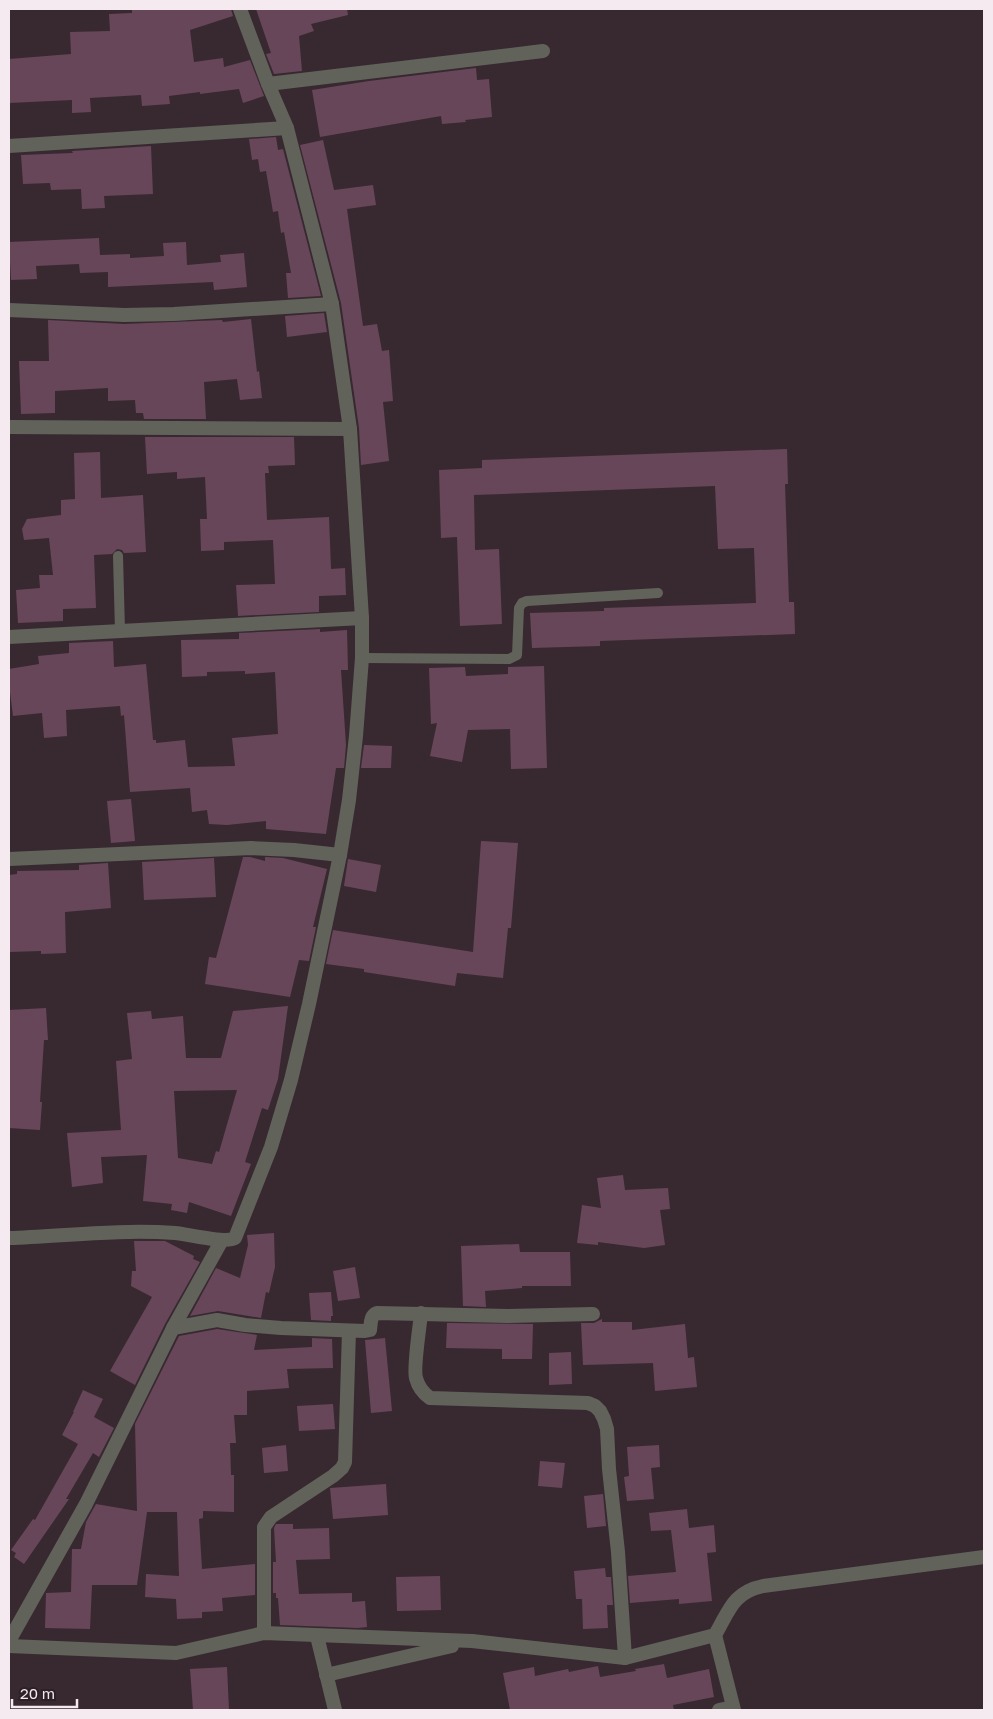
<svg xmlns="http://www.w3.org/2000/svg" width="993" height="1719" font-family="'Golos Text',sans-serif">
  <style>
    .building { fill: #684659; fill-rule: evenodd }
    .lines { fill: none; stroke-linecap: round; stroke-linejoin: round }
    .service { stroke: #61635b; stroke-width: 10 }
    .minor { stroke: #61635b; stroke-width: 14 }
  </style>
  <rect width="100%" height="100%" fill="#382931"/>
  <g class="building">
    <polygon points="132,9 231,9 233,16 190,30 194,62 223,58 224,67 250,60 264,96 243,103 239,89 200,94 200,92 169,96 170,104 142,106 141,95 90,98 91,112 72,113 72,100 9,103 9,59 71,54 70,32 110,31 109,14 132,13"/>
    <polygon points="256,9 347,9 348,15 311,24 314,31 299,36 302,71 274,74 266,54 271,53"/>
    <polygon points="476,68 477,80 489,79 492,117 465,120 466,122 442,124 441,116 320,137 312,90 369,81"/>
    <polygon points="276,137 278,150 283,149 321,296 288,298 286,273 291,273 284,232 281,233 278,211 273,212 266,171 260,172 258,159 252,160 249,139"/>
    <polygon points="323,140 334,190 373,185 376,205 347,209 363,326 377,324 382,351 389,350 393,401 383,402 389,461 361,465 359,428 341,303 300,145"/>
    <polygon points="151,146 153,194 104,196 105,208 82,209 81,189 51,190 50,183 23,184 21,155 73,153 72,151"/>
    <polygon points="99,238 100,255 130,254 130,258 164,256 163,243 186,242 187,265 221,262 220,255 244,253 247,287 214,290 213,282 108,287 108,272 80,273 79,264 36,266 37,279 11,280 9,242"/>
    <polygon points="324,313 327,332 287,337 285,316"/>
    <polygon points="251,319 257,372 259,371 262,398 240,400 237,379 204,382 206,419 144,419 143,413 136,413 135,400 108,401 108,388 55,391 55,413 21,414 19,361 49,361 48,320 124,324 222,320 223,322"/>
    <polygon points="145,437 294,437 295,465 268,466 269,473 265,473 267,520 329,517 331,569 345,568 346,595 319,596 319,612 238,616 236,585 275,584 273,540 224,542 224,550 201,551 200,519 207,519 205,477 177,479 177,472 147,474"/>
    <polygon points="787,449 788,484 785,484 789,602 794,602 795,634 600,641 600,646 532,648 530,613 604,611 604,608 756,603 754,548 718,549 715,486 474,495 475,550 499,549 502,624 460,626 457,537 441,538 439,470 482,468 482,460"/>
    <polygon points="100,452 101,498 143,495 146,552 124,553 122,550 117,549 112,554 94,555 96,608 63,609 63,621 18,623 16,590 40,588 39,575 53,575 49,538 24,540 22,529 27,519 61,515 61,500 75,499 74,453"/>
    <polygon points="320,629 320,632 347,630 348,670 341,670 346,745 344,768 336,768 326,834 266,829 266,821 227,825 209,824 207,810 192,812 190,788 130,792 124,715 121,716 120,706 66,710 67,736 44,738 42,713 13,716 9,684 9,669 39,664 38,656 69,653 69,643 113,641 114,667 146,664 153,740 156,740 156,743 185,740 188,767 235,766 232,738 278,734 275,672 245,674 245,671 207,672 207,676 182,677 181,640 239,639 239,633"/>
    <polygon points="544,666 547,768 511,769 510,729 468,730 462,762 430,756 437,723 431,724 429,668 465,667 466,676 508,674 508,667"/>
    <polygon points="364,745 392,746 391,768 361,768"/>
    <polygon points="131,799 135,841 111,843 107,801"/>
    <polygon points="481,841 518,843 511,928 508,928 503,978 457,973 455,986 364,972 364,969 326,964 333,930 473,952"/>
    <polygon points="243,857 250,857 265,861 265,857 283,858 327,869 313,927 316,927 309,961 299,960 290,997 205,984 209,957 216,958"/>
    <polygon points="214,858 216,897 144,900 142,862"/>
    <polygon points="348,859 381,865 376,892 344,886"/>
    <polygon points="108,863 111,908 65,912 66,953 41,954 41,951 9,952 9,875 17,874 17,871 79,870 79,865"/>
    <path d="M288,1006L278,1079L268,1110L262,1108L245,1162L251,1164L231,1216L189,1202L187,1213L171,1210L172,1204L143,1201L147,1155L101,1157L103,1183L72,1187L67,1133L121,1130L116,1061L132,1059L127,1013L151,1011L152,1019L183,1016L186,1058H221L233,1011ZM237,1090L219,1152L216,1151L212,1164L178,1158L174,1091Z"/>
    <polygon points="46,1008 48,1040 44,1040 40,1102 42,1102 40,1130 9,1128 9,1010"/>
    <polygon points="623,1175 625,1190 668,1188 670,1209 660,1210 665,1245 644,1248 598,1242 598,1245 577,1243 582,1205 601,1208 597,1178"/>
    <polygon points="274,1233 275,1267 269,1293 266,1292 261,1318 218,1311 190,1316 216,1268 240,1278 248,1245 247,1235"/>
    <polygon points="134,1241 165,1241 194,1256 193,1259 200,1262 165,1324 135,1385 110,1371 152,1297 131,1286 132,1271 136,1271"/>
    <polygon points="519,1244 520,1252 570,1252 571,1286 522,1286 522,1288 485,1291 486,1307 463,1306 461,1246"/>
    <polygon points="355,1267 360,1298 338,1301 333,1271"/>
    <polygon points="331,1292 333,1316 331,1316 331,1321 311,1320 309,1293"/>
    <polygon points="602,1319 602,1322 632,1322 632,1330 685,1324 688,1358 694,1357 697,1387 655,1391 653,1363 583,1365 581,1323 594,1323"/>
    <polygon points="447,1323 533,1324 532,1359 502,1359 502,1349 446,1348"/>
    <polygon points="217,1329 257,1335 254,1350 312,1347 312,1338 332,1339 333,1368 287,1369 289,1388 247,1391 247,1415 234,1415 236,1443 230,1443 231,1475 234,1475 234,1512 203,1511 203,1518 199,1519 202,1569 255,1564 255,1595 222,1598 223,1611 202,1612 202,1618 177,1619 176,1599 145,1597 146,1574 179,1576 177,1512 147,1512 137,1585 92,1585 90,1629 45,1628 46,1593 71,1592 72,1549 81,1549 86,1522 96,1504 137,1511 135,1424 179,1336"/>
    <polygon points="385,1338 392,1411 371,1413 365,1340"/>
    <polygon points="571,1352 572,1384 549,1385 549,1353"/>
    <polygon points="83,1390 103,1399 94,1417 114,1428 100,1455 99,1457 93,1453 66,1499 69,1499 24,1564 14,1557 16,1553 11,1550 33,1519 35,1520 78,1444 62,1435 74,1412 73,1412"/>
    <polygon points="333,1404 335,1429 299,1431 297,1406"/>
    <polygon points="286,1445 288,1471 264,1473 262,1448"/>
    <polygon points="659,1445 660,1467 651,1468 654,1499 627,1501 624,1477 629,1476 627,1447"/>
    <polygon points="540,1461 565,1463 562,1488 538,1486"/>
    <polygon points="386,1484 388,1515 333,1519 330,1488"/>
    <polygon points="603,1494 606,1526 587,1528 584,1496"/>
    <polygon points="687,1509 689,1528 714,1525 716,1552 707,1553 712,1601 679,1604 679,1599 630,1603 628,1576 676,1572 671,1530 651,1531 649,1513"/>
    <polygon points="276,1524 293,1524 293,1529 329,1528 330,1559 296,1560 299,1594 352,1593 352,1602 365,1601 367,1627 358,1628 280,1625 278,1598 276,1598 276,1593 273,1593 273,1562 276,1562 274,1528"/>
    <polygon points="605,1568 606,1577 611,1577 613,1605 607,1605 608,1628 583,1629 582,1599 576,1599 574,1571"/>
    <polygon points="440,1576 441,1610 397,1611 396,1577"/>
    <polygon points="664,1664 667,1678 709,1669 714,1697 673,1705 674,1710 510,1710 503,1673 534,1667 535,1676 568,1669 569,1672 598,1666 600,1677 636,1671 635,1669"/>
    <polygon points="227,1667 229,1710 193,1710 190,1669"/>
  </g>
  <g class="lines">
    <g class="service">
      <polyline points="118,556 120,631"/>
      <polyline points="362,658 509,659 517,655 519,608 522,603 527,601 658,593"/>
    </g>
    <g class="minor">
      <polyline points="268,84 543,51"/>
      <polyline points="9,146 287,128"/>
      <polyline points="9,310 124,315 174,314 332,304"/>
      <polyline points="9,427 350,429"/>
      <polyline points="9,637 362,618"/>
      <polyline points="9,859 251,848 294,850 340,855"/>
      <path d="M9,1238C64,1236 120,1229 175,1233C188,1234 226,1244 235,1238L271,1147L291,1080L309,1004L340,855L349,800L356,736L362,658V618L350,429L332,304L287,128L268,84L240,9"/>
      <path d="M421,1313C420,1326 413,1368 416,1378C418,1386 423,1393 430,1398L588,1403L595,1406L600,1411L604,1419L607,1429L609,1469L618,1552L625,1658"/>
      <path d="M173,1328L217,1320L245,1325L281,1328L365,1331L370,1330C371,1323 370,1316 377,1313L508,1316L593,1314"/>
      <polyline points="264,1633 264,1527 271,1517 333,1476 342,1468 345,1462 349,1331"/>
      <polyline points="715,1635 734,1710"/>
      <polyline points="317,1636 335,1710"/>
      <polyline points="9,1641 86,1504 173,1328 222,1240"/>
      <path d="M9,1646L176,1653L264,1633L472,1641L625,1658L715,1635C729,1611 733,1592 763,1586L984,1557"/>
      <polyline points="326,1675 452,1646"/>
      <polyline points="719,1710 733,1707"/>
    </g>
  </g>
  <rect width="993" height="1719" fill="none" stroke="#f5eaf0" stroke-width="20"/>
  <path d="M12 1699v8h65v-8" fill="none" stroke="#f5eaf0" stroke-width="2.5"/>
  <text x="20" y="1699" font-size="15" fill="#f5eaf0" stroke="#2e2027" stroke-width="4" paint-order="stroke">20 m</text>
</svg>
